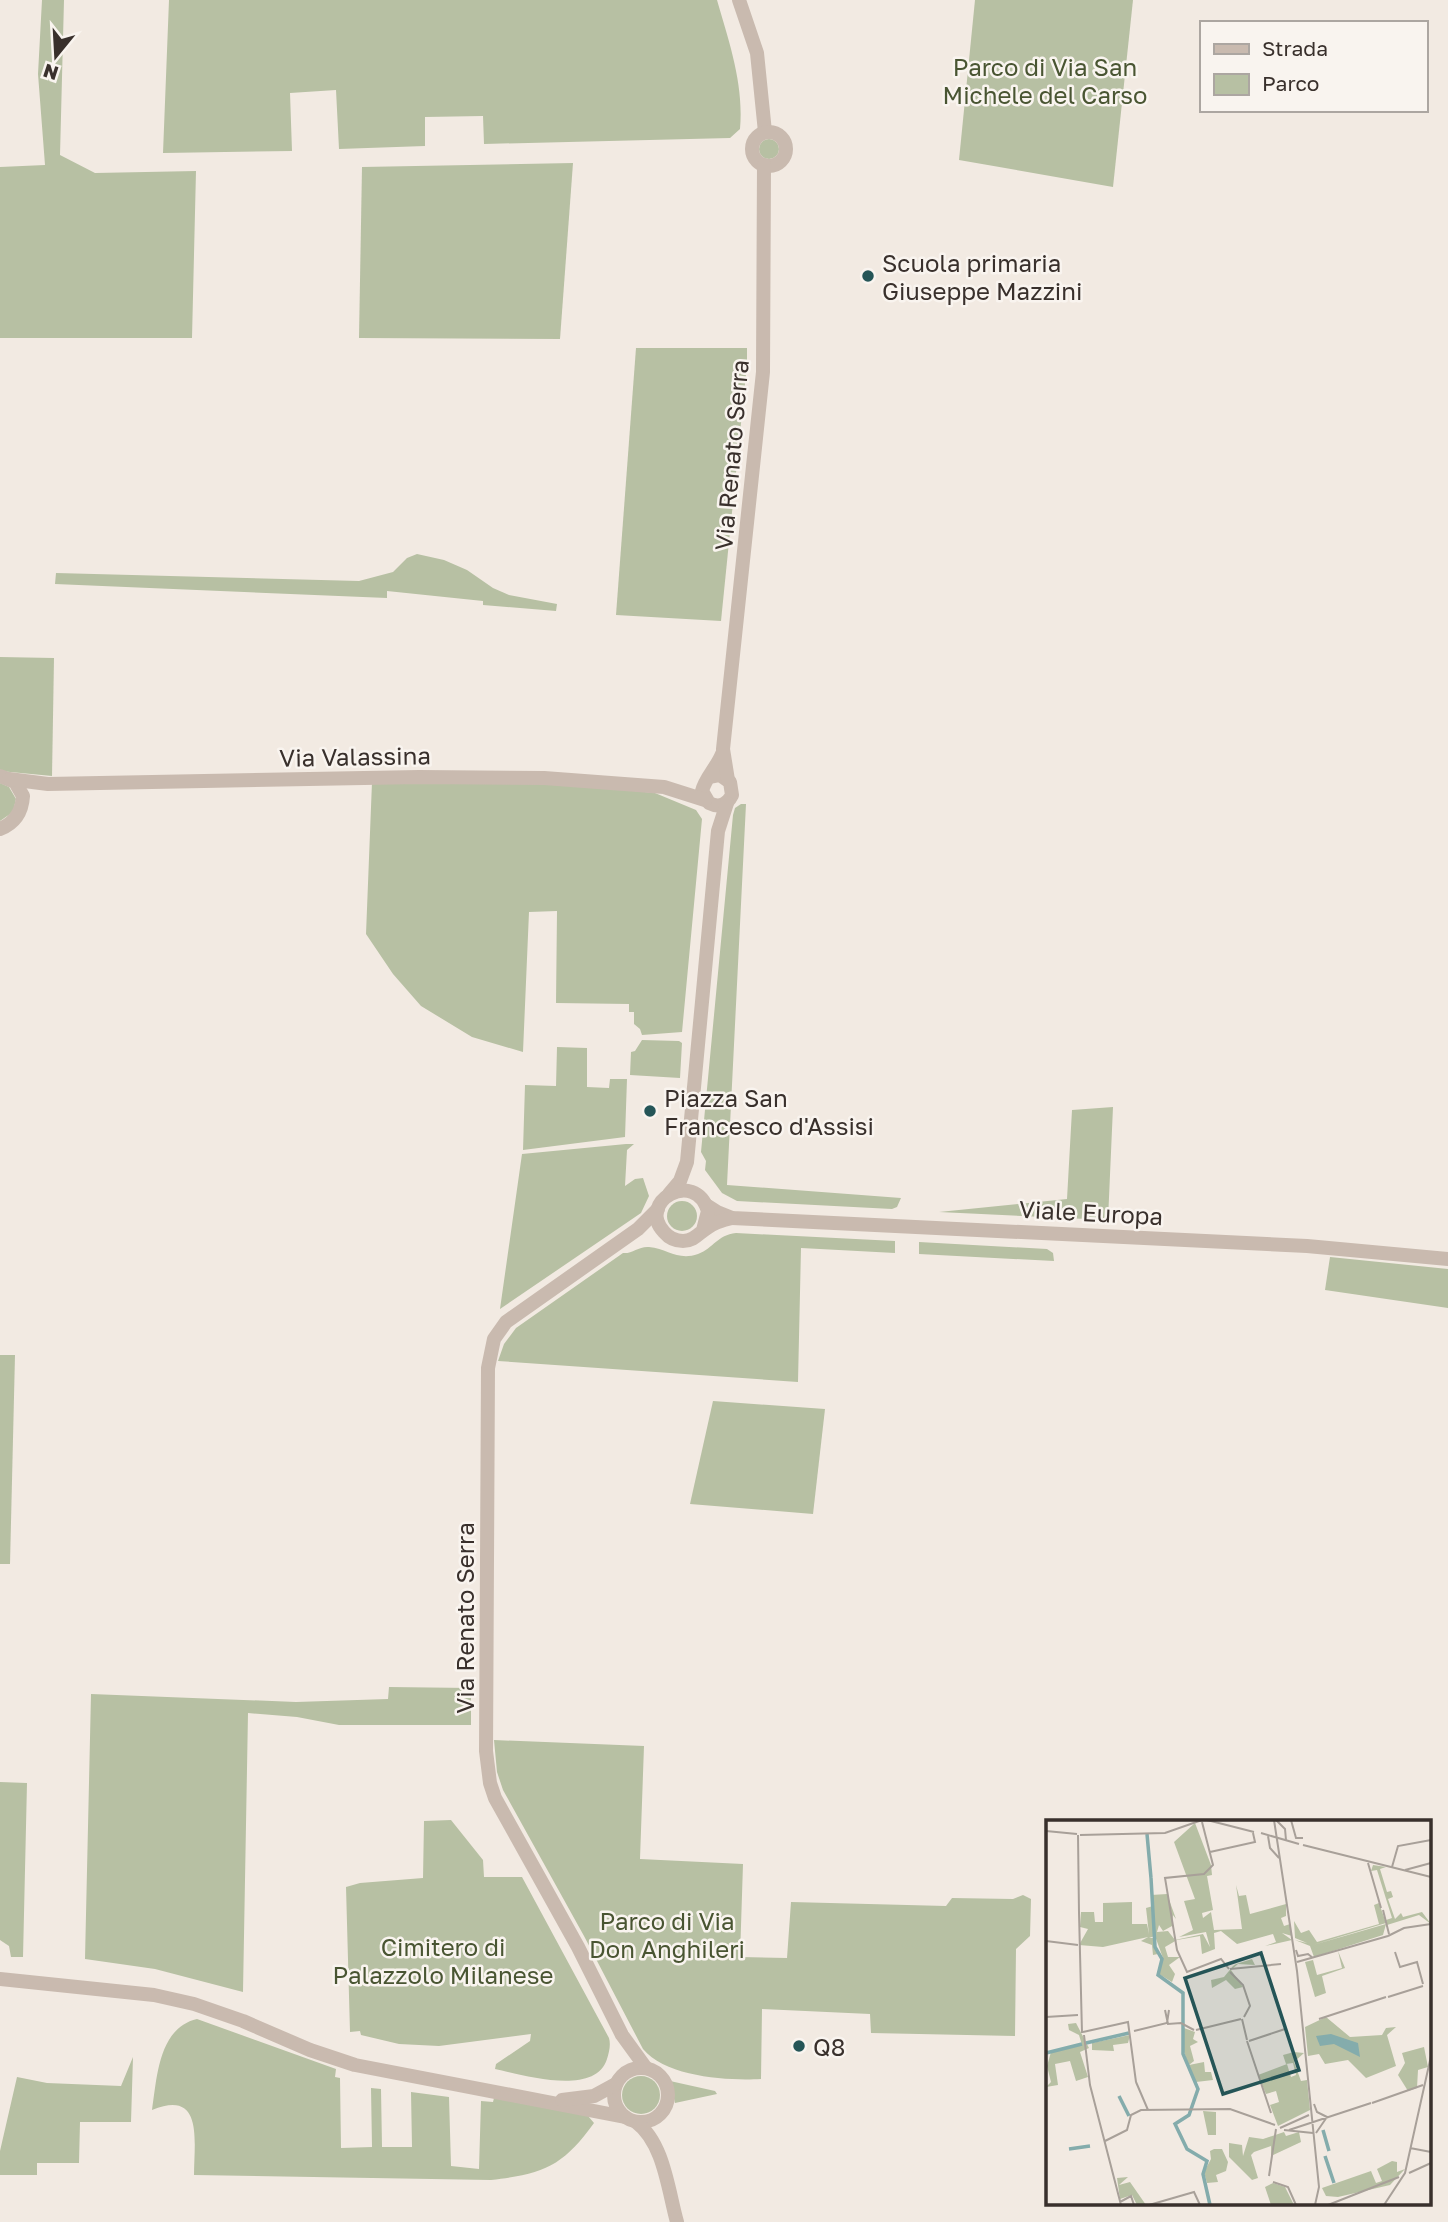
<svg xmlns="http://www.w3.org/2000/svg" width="1448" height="2222" font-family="'Golos Text',sans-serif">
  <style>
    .green { fill: #b7c0a3 }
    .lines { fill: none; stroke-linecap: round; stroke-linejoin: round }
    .minor { stroke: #c9baaf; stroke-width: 14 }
    .poi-dot { fill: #255557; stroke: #f9f4ef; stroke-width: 2.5 }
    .labels { text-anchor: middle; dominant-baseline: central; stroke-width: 5; stroke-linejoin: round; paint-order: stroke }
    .park-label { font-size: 24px; fill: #495532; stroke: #f9f4ef }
    .poi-label { font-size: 24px; fill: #39302c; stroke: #f9f4ef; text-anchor: start }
    .street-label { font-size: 24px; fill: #39302c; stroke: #f9f4ef }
    .inset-river { fill: none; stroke: #84acac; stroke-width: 3.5 }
    .inset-road { fill: none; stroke: #a8a099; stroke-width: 2 }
    .view { fill: #255557; fill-opacity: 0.15; stroke: #255557; stroke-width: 3.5 }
    .inset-edge { fill: none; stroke: #39302c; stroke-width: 3.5 }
  </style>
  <rect width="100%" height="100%" fill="#f2eae2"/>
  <g class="green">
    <polygon points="42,0 64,0 60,155 95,173 196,171 192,338 0,338 0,167 45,165 38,74"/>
    <path d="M169,0H717C729,42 744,84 740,129L730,138L484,144L483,116L425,117V146L339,149L336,90L290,93L292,151L163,153Z"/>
    <polygon points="975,0 1133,0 1113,187 959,160"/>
    <circle cx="769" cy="149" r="10"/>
    <polygon points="573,163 560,339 359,338 362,167"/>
    <polygon points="636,348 747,348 747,364 721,621 616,615"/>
    <polygon points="417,554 444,560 467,570 493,588 509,595 557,604 556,611 483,605 483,601 387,591 387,598 55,584 56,573 359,581 393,572 407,558"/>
    <polygon points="0,657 54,658 52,776 0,771"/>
    <polygon points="531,781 655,793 696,810 702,819 682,1032 642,1035 640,1029 634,1024 634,1012 629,1012 629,1004 556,1003 557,911 529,912 523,1052 472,1037 421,1006 393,974 366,934 372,782"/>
    <polygon points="0,783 9,787 16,799 13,812 0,821"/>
    <polygon points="741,804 746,804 727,1185 901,1198 897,1207 892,1209 737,1201 722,1193 705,1170 706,1161 701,1152 733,815 735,808"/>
    <polygon points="642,1040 679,1041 682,1043 680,1078 630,1075 631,1052 635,1051"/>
    <polygon points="557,1047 587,1048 587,1087 609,1088 610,1079 627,1079 625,1137 523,1150 525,1085 556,1086"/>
    <polygon points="1113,1107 1108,1220 939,1212 1067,1199 1072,1110"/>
    <polygon points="626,1144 634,1144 627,1150 625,1186 635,1179 643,1178 649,1196 641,1213 500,1309 522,1154"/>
    <circle cx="682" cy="1216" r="15"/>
    <path d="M736,1233L895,1241V1253L801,1248L798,1382L498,1361L504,1344L516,1328L623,1253C632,1254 639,1246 649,1247C668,1249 678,1261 698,1254C714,1248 717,1235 736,1233Z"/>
    <polygon points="919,1242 1047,1249 1053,1253 1054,1261 919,1254"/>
    <polygon points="1330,1257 1448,1269 1448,1308 1325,1290"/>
    <polygon points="0,1355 15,1355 10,1564 0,1564"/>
    <polygon points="713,1401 825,1409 813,1514 690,1504"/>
    <polygon points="389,1687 471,1688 471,1725 339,1725 297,1717 248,1713 243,1992 155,1969 85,1959 91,1694 296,1702 388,1699"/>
    <path d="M494,1740L644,1746L640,1859L743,1864L740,1957L787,1958L791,1902L946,1906L952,1898L1013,1899L1023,1895L1031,1899L1030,1936L1016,1949L1015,2036L871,2033L870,2014L762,2009L761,2079C728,2081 666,2077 643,2049L584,1936L503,1790L497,1772Z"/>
    <polygon points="0,1782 27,1783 23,1957 11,1957 9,1946 0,1940"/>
    <path d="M451,1820L483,1860L484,1877H522L609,2038C611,2045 609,2052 607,2059C595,2097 523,2075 495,2069L496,2064L530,2041L531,2034L439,2046L399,2044L361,2035L360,2031L350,2032L346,1887L360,1883L423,1878L424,1821Z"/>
    <path d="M197,2019L336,2069L335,2077L340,2078L341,2148L372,2147L371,2088L381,2089L382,2147H412L411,2092L449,2097L451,2166L479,2169L481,2101L493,2102L494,2098L588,2116L594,2123C563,2166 544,2174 491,2180L194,2175C194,2142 204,2088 152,2110C157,2079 158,2028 197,2019Z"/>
    <polygon points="133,2057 131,2122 80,2122 79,2163 37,2163 37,2175 0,2175 0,2151 17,2077 47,2083 121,2086"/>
    <circle cx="641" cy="2095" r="19"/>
    <polygon points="670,2081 715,2091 717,2094 675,2103"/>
  </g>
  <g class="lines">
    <g class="minor">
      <polyline points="739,0 757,53 765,132"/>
      <circle cx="769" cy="149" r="17"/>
      <path d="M0,776L15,782L23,796C22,812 15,823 0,829"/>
      <path d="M710,777L720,775L730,782L732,795C727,805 719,808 709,803L702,791C705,778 717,767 722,754"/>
      <polyline points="9,779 48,784 419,777 544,778 664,787 705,800"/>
      <polyline points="728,780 723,749 763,372 764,165"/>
      <polyline points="669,1194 680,1181 687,1162 718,831 727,803"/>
      <polyline points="706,1205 717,1212 732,1218 1307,1246 1448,1259"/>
      <path d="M703,1230L708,1211C695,1168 636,1202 664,1232C669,1238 676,1241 683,1241C694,1241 699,1233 707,1228C714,1223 723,1220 732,1218"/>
      <polyline points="0,1979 154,1995 194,2004 243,2021 310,2050 355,2065 625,2117"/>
      <circle cx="641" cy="2095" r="27"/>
      <polyline points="646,2068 622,2035 578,1947 495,1798 490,1783 486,1751 488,1368 494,1339 506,1322 638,1229 658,1209"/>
      <polyline points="562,2100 594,2096 616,2084"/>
      <path d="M636,2122C664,2143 668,2190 677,2222"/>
    </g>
  </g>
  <g class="poi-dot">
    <circle cx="868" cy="276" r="7"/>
    <circle cx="650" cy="1111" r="7"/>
    <circle cx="799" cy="2046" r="7"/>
  </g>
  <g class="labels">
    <g class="park-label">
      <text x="1045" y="66">Parco di Via San<tspan x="1045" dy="28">Michele del Carso</tspan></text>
      <text x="667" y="1920">Parco di Via<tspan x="667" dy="28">Don Anghileri</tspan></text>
      <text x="443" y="1946">Cimitero di<tspan x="443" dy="28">Palazzolo Milanese</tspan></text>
    </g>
    <g class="poi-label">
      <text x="882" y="262">Scuola primaria<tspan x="882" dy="28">Giuseppe Mazzini</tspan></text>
      <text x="664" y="1097">Piazza San<tspan x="664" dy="28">Francesco d'Assisi</tspan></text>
      <text x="813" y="2046">Q8</text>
    </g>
    <g class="street-label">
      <text transform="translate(731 455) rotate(-85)">Via Renato Serra</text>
      <text transform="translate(355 756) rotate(-1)">Via Valassina</text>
      <text transform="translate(1091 1212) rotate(3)">Viale Europa</text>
      <text transform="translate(464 1618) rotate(-90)">Via Renato Serra</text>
    </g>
  </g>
  <g transform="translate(1046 1820)">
    <rect width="385" height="385" fill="#f2eae2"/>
    <path d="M149,3L165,45L166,55L161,56L167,90L156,93L157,98L165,92L168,110L196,109L190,65L193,76L200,75L204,94L240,84V96L235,98L238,106L244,104L246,116L236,113L246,120L219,126L230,122L227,114L191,124L175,111L168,113L169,129L156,134L154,116L131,120L119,127L122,137H134L123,145L129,154L126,162L113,154L117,138L109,116L103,118H108L112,134L107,135L106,125L95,121L102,117L57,127L33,125L42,109L34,107L35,92H48L49,102H57V83L86,82V104H101L103,114L100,88L107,86L105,75L121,74L130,99L127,95L126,106L117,111L113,105L111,112L122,111L129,120L157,114L164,127L160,112L133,117L147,110L138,81L149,79L128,22ZM327,45L340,47L334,49L341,72L345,71L347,77L342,79L349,99L355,93L357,97L376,92L385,104L373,95L341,105L340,100L346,98L331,50L325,51ZM333,83L340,103L267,125L340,104L337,115L268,137L264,126L249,120L261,123L249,118L248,101L255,113L263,110L271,122L333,104L328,85ZM292,131L299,148L276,156L280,173L269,177L259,142L267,140L271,155L296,148ZM206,139L209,145L192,144L185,150L197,167L189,169L180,160L166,168L165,160L178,157L187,146L190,144ZM280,197L304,217L336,215L340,208L350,207L341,215L350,246L320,258L302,240L279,244L273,234L262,236L259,207ZM30,203L43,228L34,232L42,257L30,261L24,241L9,244L12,265L0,267L5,262L1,246L5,232L36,225L33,215L23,210L22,204ZM138,208L149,212L147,219L152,222L144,226L148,241L143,245L158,242L159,252H165L167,260L150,262L146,255L138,232ZM84,215L82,223L67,225L68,231L46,230V223ZM378,227L382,247L372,250L371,268L362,271L352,255L359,243L356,233ZM248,232L258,233L248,242L255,261L261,260L264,290L232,306L224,285L233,282L230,271L220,274L212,255L241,244L245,257L250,255L247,243L240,244L237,235ZM157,291L170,292V315H162ZM238,312L240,316L253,312L255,322L225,336V326L208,332L205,335L212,358L206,360L183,337V323L196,325L197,336L203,317L217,319ZM168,329H176L182,342L180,351L170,355L172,362L161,363L158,352L165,339L164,331ZM346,341L351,342V352L359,349L344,365L292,377L280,376L276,368L325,351L330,363L336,361L331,349ZM82,357L73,365L84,362L100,385H91L86,375L74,379L71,358ZM227,363L239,367L248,385H225L219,367Z" fill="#b7c0a3"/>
    <path d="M285,214L312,223L314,237L288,224L274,226L270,216Z" fill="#84acac"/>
    <path class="inset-river" d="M101,14L105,58M105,58L109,127L116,139L112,155L137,173V234L152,269L143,295L129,304L141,329L161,341L157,354L164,385M40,223L83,213M0,233L36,224M73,276L83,296M277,310L283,331M23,329L44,326M279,336L288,363"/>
    <path class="inset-road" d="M161,0L208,12M228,0L251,151L273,367L269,385M230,0L239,9L240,20M245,0L250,18H257M156,2L167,45L158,54L119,58L131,130L141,152L175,139L183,149M0,11L31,14M215,13L253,24M32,15L33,93M34,15L119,13L156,0M222,16L224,28L233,38M257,25L385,57M164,32L209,22L207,13M322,43L335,88M346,47L352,26L385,20M359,50L385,43M337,90L343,114M33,93L36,213M342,116L358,108L385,104M0,121L32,125M250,130L252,136L262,134L267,138M349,132L354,147L371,142L377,164M251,142L342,116M184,149L235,144M184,152L197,165L204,186L198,197M342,177L377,166M119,190L122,204L135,203L148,210M0,197L32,195M196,199L201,220M273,199L340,177M150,210L195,199M88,211L121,203L123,190M37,212L82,202L90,262M38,215L44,265L75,385M201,221L225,293M203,221L239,209M90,262L102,290M326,283L377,265M268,284L271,292L281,297L270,313M234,308L263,295M238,310L267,313M243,310L325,283M59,321L81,310L85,295L95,290L184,289L229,305M364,328L385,332M363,353L385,343M223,356L230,309M227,362L242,367L250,385M74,382L85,376L88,385M103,385L148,372L154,385M282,385L353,357M338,385L359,353L385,236"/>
    <path class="view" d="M215,133L253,250L177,274L139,158Z"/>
    <rect width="385" height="385" class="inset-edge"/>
  </g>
  <rect x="1200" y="21" width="228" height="91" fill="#f9f4ef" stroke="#aca6a1" stroke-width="2"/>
  <rect x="1214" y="44" width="35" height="10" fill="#c9baaf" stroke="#aca6a1" stroke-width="2"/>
  <text x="1262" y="56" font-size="21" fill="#39302c">Strada</text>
  <rect x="1214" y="74" width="35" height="21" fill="#b7c0a3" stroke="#aca6a1" stroke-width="2"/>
  <text x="1262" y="91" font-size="21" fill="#39302c">Parco</text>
  <g transform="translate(56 56) rotate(198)" stroke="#f9f4ef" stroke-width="5" paint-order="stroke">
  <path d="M0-5L12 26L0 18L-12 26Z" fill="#39302c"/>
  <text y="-10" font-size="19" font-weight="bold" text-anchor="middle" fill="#39302c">N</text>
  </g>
</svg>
